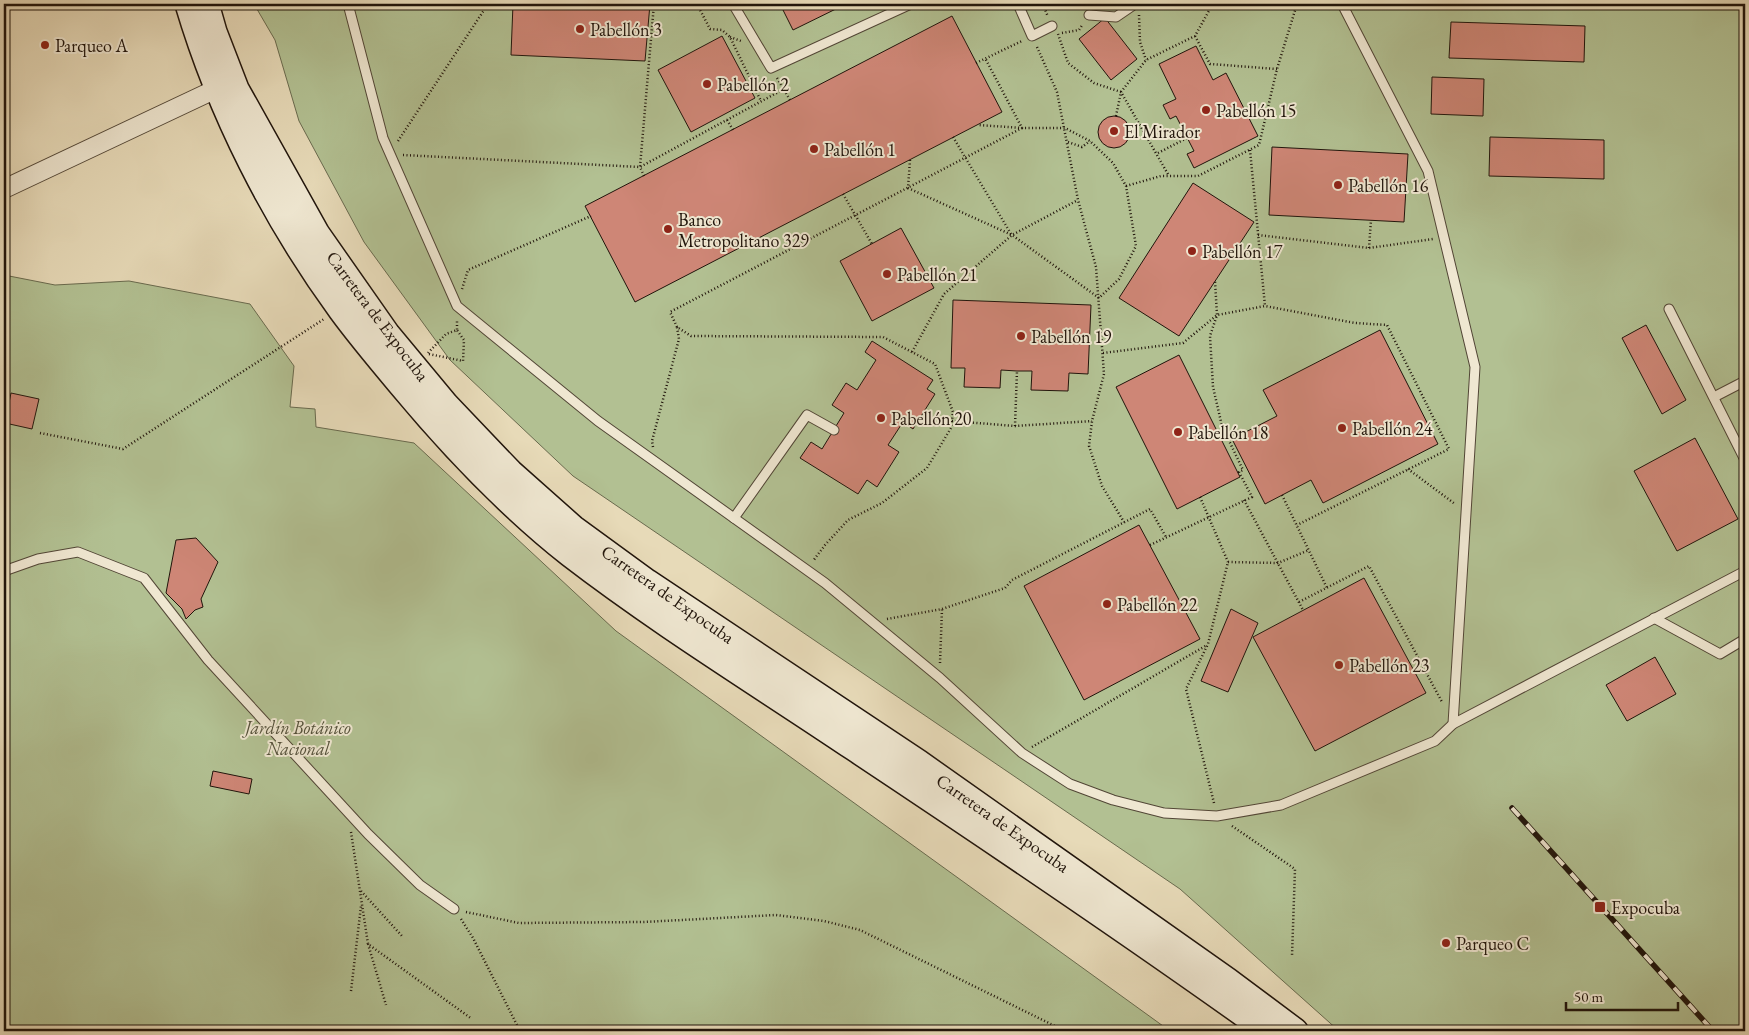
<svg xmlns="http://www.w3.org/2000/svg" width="1749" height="1035" font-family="'EB Garamond',serif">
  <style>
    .green { fill: #b2c092; stroke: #696a4e }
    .building { fill: #ce8676; stroke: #20140b }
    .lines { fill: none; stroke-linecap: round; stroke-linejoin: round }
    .lane-casing { stroke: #524636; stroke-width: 11 }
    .street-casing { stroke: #524636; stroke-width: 20 }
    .secondary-casing { stroke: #20140b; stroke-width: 28 }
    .path { stroke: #20140b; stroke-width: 2.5; stroke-dasharray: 1 2.5; stroke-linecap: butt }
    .lane { stroke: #efe7d1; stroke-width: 9 }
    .street { stroke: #efe7d1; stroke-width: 18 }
    .secondary { stroke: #efe7d1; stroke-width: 25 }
    .rail-casing { stroke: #20140b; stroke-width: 5.5 }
    .rail { stroke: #efe7d1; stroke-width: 4; stroke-dasharray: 11; stroke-linecap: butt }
    .poi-dot { fill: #8f2418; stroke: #efe7d1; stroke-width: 2 }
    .labels { text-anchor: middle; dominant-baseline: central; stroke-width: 4; stroke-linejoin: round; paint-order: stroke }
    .poi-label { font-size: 18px; fill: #20140b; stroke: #efe7d1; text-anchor: start }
    .street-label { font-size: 18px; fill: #20140b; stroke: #efe7d1 }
    .park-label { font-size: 18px; font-style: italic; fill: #53503a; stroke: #efe7d1 }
  </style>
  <rect width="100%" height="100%" fill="#e7dab8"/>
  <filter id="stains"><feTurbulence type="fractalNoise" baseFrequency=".004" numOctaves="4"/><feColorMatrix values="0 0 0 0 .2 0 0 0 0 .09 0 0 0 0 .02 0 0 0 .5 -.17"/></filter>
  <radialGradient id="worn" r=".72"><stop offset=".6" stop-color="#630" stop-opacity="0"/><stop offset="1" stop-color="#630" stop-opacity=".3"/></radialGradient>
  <g class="green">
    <polygon points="254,4 1745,4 1745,1031 1339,1031 1180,889 573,476 450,360 364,242 299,121 275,40"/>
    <polygon points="4,275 55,285 129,281 250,304 294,366 290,407 315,409 316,427 414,443 616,631 1170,1031 4,1031"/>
  </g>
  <g class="building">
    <polygon points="513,4 650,4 645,61 511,55"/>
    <polygon points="780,4 846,4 793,30"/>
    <polygon points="1578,4 1624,4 1624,6"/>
    <polygon points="952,16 1002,112 635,302 585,206"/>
    <polygon points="1105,18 1137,59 1111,80 1079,39"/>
    <polygon points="1451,22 1585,26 1584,62 1449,58"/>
    <polygon points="722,36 755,98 691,132 658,70"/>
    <polygon points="1196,46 1213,80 1226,73 1258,136 1194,168 1187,154 1194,151 1176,116 1170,119 1163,105 1176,99 1159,64"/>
    <polygon points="1432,77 1484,79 1483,116 1431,114"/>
    <circle cx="1114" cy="132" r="16"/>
    <polygon points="1490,137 1604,140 1604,179 1489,176"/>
    <polygon points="1272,147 1408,154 1404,222 1269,215"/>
    <polygon points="1193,183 1254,222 1179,336 1119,298"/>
    <polygon points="901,228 934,288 872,321 840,261"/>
    <polygon points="953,300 1091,305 1088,374 1069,373 1068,391 1031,390 1032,371 1017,371 1001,370 1000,388 964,387 965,368 951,368"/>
    <polygon points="1646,325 1686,400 1662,414 1622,338"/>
    <polygon points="1380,330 1438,444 1323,503 1311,480 1265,504 1232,439 1277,416 1263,390"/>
    <polygon points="872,341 933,380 927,389 935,394 913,429 903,422 888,445 899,452 877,487 867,480 858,494 800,458 811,442 822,449 844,413 832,405 846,383 857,390 876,360 865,352"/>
    <polygon points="1179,355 1240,477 1177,509 1116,387"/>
    <polygon points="11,393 39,399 32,429 5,423"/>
    <polygon points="1695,438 1738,519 1677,551 1634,471"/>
    <polygon points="1139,525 1200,639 1084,700 1024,586"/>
    <polygon points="196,538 218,562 201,599 203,607 195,610 186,619 182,609 166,593 176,540"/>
    <polygon points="1364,578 1426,693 1315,751 1253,637"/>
    <polygon points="1231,609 1258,623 1228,692 1201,681"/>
    <polygon points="1655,657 1676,694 1627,721 1606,685"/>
    <polygon points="213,771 252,779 249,794 210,786"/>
  </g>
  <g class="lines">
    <defs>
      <g id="lane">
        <polyline points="348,4 383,138 457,306 598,421 825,583 940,678 1022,753 1070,784 1113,800 1164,813 1217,816 1281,805 1435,741 1453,724 1745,571"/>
        <polyline points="733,4 771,68 911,4"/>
        <polyline points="1018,4 1032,36 1052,26"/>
        <polyline points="1342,4 1428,171 1475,367 1453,724"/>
        <polyline points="1089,15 1116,17 1135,4"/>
        <polyline points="1669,309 1745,460"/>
        <polyline points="1714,397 1745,381"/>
        <polyline points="734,518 807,415 834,430"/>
        <polyline points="4,571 38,559 78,552 144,578 208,660 368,834 420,885 454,909"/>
        <polyline points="1654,618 1720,654 1745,639"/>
      </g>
      <polyline id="street" points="4,189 216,89"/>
      <g id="secondary">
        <path d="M188,4C220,112 274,218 341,310C360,336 382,362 403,387C453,447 508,505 570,554C661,624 759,684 854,748C991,839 1129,932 1263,1028"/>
        <polyline points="206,4 214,32 236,89 317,234 387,334 446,405 510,472 573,528 647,582 919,763 1228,981 1295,1031"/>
      </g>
    </defs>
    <use href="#lane" class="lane-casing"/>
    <use href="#street" class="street-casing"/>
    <use href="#secondary" class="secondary-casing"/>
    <g class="path">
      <polyline points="697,4 710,29 722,30 730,37 761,101"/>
      <polyline points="866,4 869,10"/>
      <polyline points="1043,4 1048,17"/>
      <polyline points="1139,15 1140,42 1146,60"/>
      <polyline points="1062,33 1079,30 1083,24"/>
      <polyline points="1058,34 1068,63 1094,83 1121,92 1169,176"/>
      <polyline points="1195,36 1210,64 1277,69"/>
      <polyline points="730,37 741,41"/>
      <polyline points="1037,47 1057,92 1078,200 1096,267 1104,374 1092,421 1089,446 1102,486 1124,522"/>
      <polyline points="976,63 1022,41"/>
      <polyline points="777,78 790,100"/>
      <polyline points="1116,116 1121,92 1146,60 1195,36 1211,7 1210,4"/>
      <polyline points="727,120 733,130"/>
      <polyline points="953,137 1011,234"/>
      <polyline points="398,141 488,4"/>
      <polyline points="1068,142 1082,147 1090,141"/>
      <polyline points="1250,150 1265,306"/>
      <polyline points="1158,153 1187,138"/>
      <polyline points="403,155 640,167 784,89"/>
      <polyline points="910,160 908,188 1012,235 1099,298 1119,279 1136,246 1126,186 1113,163 1090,141 1065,128 1022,128 978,125"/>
      <polyline points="644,176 640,167 654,4"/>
      <polyline points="1126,186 1161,176 1198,176 1259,145 1277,69 1297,4"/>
      <polyline points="843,194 872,244"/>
      <polyline points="1258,235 1369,248 1433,239"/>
      <polyline points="1369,248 1371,220"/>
      <polyline points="462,289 468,270 591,216"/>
      <polyline points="677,327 670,312 1022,128 985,58"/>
      <polyline points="912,352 944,294 1012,235 1078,200"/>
      <polyline points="428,353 446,334 457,330 457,321"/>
      <polyline points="1103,353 1183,343 1217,315 1265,306 1355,323 1387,325 1449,449 1297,525"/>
      <polyline points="429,354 463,361 464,340 457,330"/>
      <polyline points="952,421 1015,426 1092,421"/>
      <polyline points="1015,426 1017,371"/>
      <polyline points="40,433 123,449 324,319"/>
      <polyline points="653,447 652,441 679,339 677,327 691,336 883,337 935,364 953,412 951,428 927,468 882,503 848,520 825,545 813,561"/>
      <polyline points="1408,469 1455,504"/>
      <polyline points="1282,495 1327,588"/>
      <polyline points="1200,497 1228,562"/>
      <polyline points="1244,500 1303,610"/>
      <polyline points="1150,545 1252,497 1239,472 1243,470 1222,426 1213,387 1210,336 1217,315 1215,281"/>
      <polyline points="1299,602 1369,566 1442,702"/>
      <polyline points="887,619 942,609 1005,588 1012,580 1150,509 1166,537"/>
      <polyline points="940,663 942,609"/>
      <polyline points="1032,747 1207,645"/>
      <polyline points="1214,803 1186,689 1208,644 1228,562 1278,563 1309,550"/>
      <polyline points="1232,826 1295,869 1292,956"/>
      <polyline points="351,832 368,944 472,1019"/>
      <polyline points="361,891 402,936"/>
      <polyline points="466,912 519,923 644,922 776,915 824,921 860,930 1065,1031"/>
      <polyline points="461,919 473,938 520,1031"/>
      <polyline points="368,944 386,1005"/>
      <polyline points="351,991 361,906"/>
    </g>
    <use href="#lane" class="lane"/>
    <use href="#street" class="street"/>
    <use href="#secondary" class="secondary"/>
    <defs>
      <polyline id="rail" points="1512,808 1713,1031"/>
    </defs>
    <use href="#rail" class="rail-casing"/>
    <use href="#rail" class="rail"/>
  </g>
  <g class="poi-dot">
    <circle cx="580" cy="29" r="5"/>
    <circle cx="45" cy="45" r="5"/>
    <circle cx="707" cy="84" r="5"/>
    <circle cx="1206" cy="110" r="5"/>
    <circle cx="1114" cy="131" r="5"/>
    <circle cx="814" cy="149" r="5"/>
    <circle cx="1338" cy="185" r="5"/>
    <circle cx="668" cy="229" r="5"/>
    <circle cx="1192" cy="251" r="5"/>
    <circle cx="887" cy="274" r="5"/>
    <circle cx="1021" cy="336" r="5"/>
    <circle cx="881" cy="418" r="5"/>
    <circle cx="1342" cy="428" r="5"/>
    <circle cx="1178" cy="432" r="5"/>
    <circle cx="1107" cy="604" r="5"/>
    <circle cx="1339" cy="665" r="5"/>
    <rect x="1594" y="901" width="12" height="12" rx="2.5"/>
    <circle cx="1446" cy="943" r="5"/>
  </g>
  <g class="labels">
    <g class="poi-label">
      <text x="590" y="29">Pabellón 3</text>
      <text x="55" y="45">Parqueo A</text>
      <text x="717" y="84">Pabellón 2</text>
      <text x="1216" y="110">Pabellón 15</text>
      <text x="1124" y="131">El Mirador</text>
      <text x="824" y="149">Pabellón 1</text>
      <text x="1348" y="185">Pabellón 16</text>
      <text x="678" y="219">Banco<tspan x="678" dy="21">Metropolitano 329</tspan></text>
      <text x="1202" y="251">Pabellón 17</text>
      <text x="897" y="274">Pabellón 21</text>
      <text x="1031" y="336">Pabellón 19</text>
      <text x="891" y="418">Pabellón 20</text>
      <text x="1352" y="428">Pabellón 24</text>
      <text x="1188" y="432">Pabellón 18</text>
      <text x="1117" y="604">Pabellón 22</text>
      <text x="1349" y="665">Pabellón 23</text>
      <text x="1611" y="907">Expocuba</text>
      <text x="1456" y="943">Parqueo C</text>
    </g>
    <g class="street-label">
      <text transform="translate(378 316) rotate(53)">Carretera de Expocuba</text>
      <text transform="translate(668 594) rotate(35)">Carretera de Expocuba</text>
      <text transform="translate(1003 823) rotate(35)">Carretera de Expocuba</text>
    </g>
    <g class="park-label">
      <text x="298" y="727">Jardín Botánico<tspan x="298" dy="21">Nacional</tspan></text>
    </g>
  </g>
  <rect width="1749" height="1035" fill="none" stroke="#e7dab8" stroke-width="20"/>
  <rect x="5" y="5" width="1739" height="1025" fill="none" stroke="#20140b" stroke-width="2.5"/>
  <rect x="10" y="10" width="1729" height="1015" fill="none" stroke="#20140b"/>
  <path d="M1566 1002v8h112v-8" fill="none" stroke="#20140b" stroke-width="2.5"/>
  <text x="1574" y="1002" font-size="15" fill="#20140b" stroke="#efe7d1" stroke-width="4" paint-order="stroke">50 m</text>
  <rect width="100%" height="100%" filter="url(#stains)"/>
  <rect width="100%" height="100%" fill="url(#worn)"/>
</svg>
